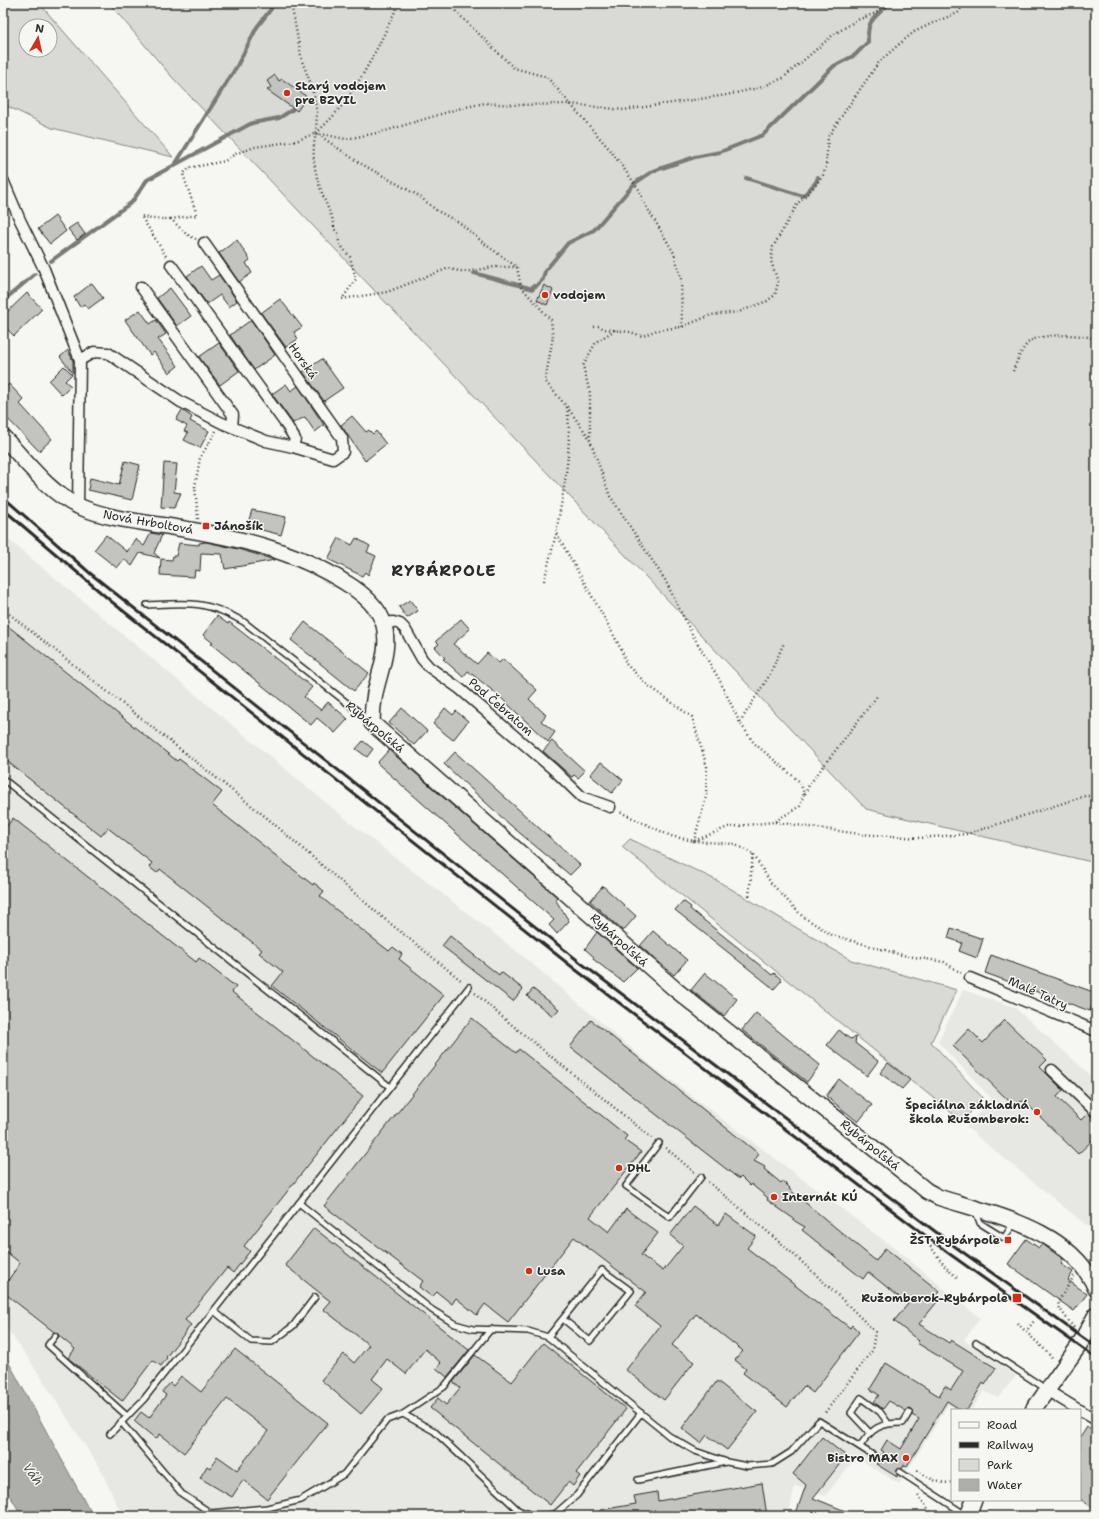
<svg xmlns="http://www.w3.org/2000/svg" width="1099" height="1519" font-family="'Shantell Sans',sans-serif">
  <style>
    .built { fill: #e7e7e3 }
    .green { fill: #d9d9d5; stroke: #828280; fill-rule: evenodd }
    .water { fill: #aeaeab; stroke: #7a7a78 }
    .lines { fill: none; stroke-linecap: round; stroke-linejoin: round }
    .stream { stroke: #7a7a78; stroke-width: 4 }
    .building { fill: #c3c3c0; stroke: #2b2b2b }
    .lane-casing { stroke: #2b2b2b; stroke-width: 8 }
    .street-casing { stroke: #2b2b2b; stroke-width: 13 }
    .secondary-casing { stroke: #2b2b2b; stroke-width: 18 }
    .path { stroke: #2b2b2b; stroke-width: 2.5; stroke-dasharray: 1 3; stroke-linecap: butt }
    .lane { stroke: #f6f6f2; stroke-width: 5 }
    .street { stroke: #f6f6f2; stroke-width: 10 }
    .secondary { stroke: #f6f6f2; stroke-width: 15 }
    .rail { stroke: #2b2b2b; stroke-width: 3 }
    .poi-dot { fill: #c8321e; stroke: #f6f6f2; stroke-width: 1.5 }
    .labels { text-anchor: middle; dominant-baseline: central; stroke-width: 3; stroke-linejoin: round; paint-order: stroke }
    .poi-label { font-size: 12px; font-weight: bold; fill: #2b2b2b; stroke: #f6f6f2; text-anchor: start }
    .street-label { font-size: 12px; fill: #2b2b2b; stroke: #f6f6f2 }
    .water-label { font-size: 13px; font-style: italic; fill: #525251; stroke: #f6f6f2 }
    .district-label { font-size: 16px; font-weight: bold; letter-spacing: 1px; fill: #2b2b2b; stroke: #f6f6f2 }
  </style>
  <rect width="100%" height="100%" fill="#f6f6f2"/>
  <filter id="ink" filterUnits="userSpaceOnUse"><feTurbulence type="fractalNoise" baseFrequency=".025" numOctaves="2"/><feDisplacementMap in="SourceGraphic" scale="8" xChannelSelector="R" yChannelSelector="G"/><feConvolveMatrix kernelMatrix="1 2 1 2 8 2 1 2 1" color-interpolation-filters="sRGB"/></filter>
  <g filter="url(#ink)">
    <g class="built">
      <polygon points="3,535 348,821 524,957 652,1066 898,1251 980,1318 964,1340 1016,1376 998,1398 984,1391 971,1410 956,1410 948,1405 899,1484 856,1457 825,1496 795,1486 788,1516 122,1516 101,1470 29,1359 3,1323"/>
      <polygon points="963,990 1014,1007 1096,1080 1096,1233 966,1127 991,1098 938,1042"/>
    </g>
    <g class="green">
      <path d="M3,3H39L173,157L52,128L3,104ZM26,26H50V50H26Z"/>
      <polygon points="109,3 1096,3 1096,863 866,809 171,76"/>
      <polygon points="630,839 716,880 851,960 957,990 931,1042 982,1097 963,1122 622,847"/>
    </g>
    <polygon class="water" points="3,1352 86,1504 96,1516 22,1516 3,1484"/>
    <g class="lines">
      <g class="stream">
        <polyline points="176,163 237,66 257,27 271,9 273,3"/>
        <polyline points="746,178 803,196 816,182 818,177"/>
        <polyline points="51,261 132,202 147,180 252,123 279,118 292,110"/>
        <path d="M474,273L533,289V286H536L543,279L545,271L568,243L594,230L635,183L653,171L695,157L720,152L763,135L834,66L855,55L868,42C867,18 874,20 889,3"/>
        <polyline points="3,301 35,274"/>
      </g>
    </g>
    <g class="building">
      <polygon points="275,75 279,81 282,79 307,97 297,111 267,90 271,87 267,81"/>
      <polygon points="55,216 66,231 50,244 38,229"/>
      <polygon points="77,223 85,234 77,240 68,229"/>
      <polygon points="237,240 250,260 246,263 252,273 239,282 219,253"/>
      <polygon points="201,266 211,280 219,275 237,301 229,307 220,295 207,304 187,276"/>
      <polygon points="92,283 103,298 88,309 84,304 80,307 74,297"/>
      <polygon points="544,285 553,290 547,305 537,300"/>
      <polygon points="170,288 191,316 177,326 157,298"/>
      <polygon points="27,293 42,309 14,336 3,325 3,316"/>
      <polygon points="280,299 302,327 294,332 298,339 286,347 261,313"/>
      <polygon points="140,310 150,324 156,320 166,334 158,339 178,366 169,373 154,352 150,355 125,320"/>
      <polygon points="251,320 275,355 254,370 230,335"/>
      <polygon points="219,343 239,371 220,385 199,357"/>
      <polygon points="68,350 73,361 73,373 60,357"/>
      <polygon points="322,359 343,388 324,401 303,372"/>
      <polygon points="64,366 72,374 65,381 71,386 62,395 49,381"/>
      <polygon points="9,384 24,400 20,404 52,439 39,451 3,414 3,390"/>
      <polygon points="286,384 291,391 298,386 324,425 315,432 305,417 293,423 272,394"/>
      <polygon points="182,410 192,417 190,421 209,431 200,448 184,440 188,433 184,431 187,426 176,420"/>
      <polygon points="352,416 366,432 369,430 373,434 376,431 386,444 365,461 341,425"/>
      <polygon points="125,461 140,465 132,500 88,490 90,478 119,485"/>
      <polygon points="164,463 177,464 174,492 181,493 174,508 161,507"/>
      <polygon points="252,510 286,517 281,535 247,526"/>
      <polygon points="151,533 162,535 154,553 160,558 140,553 132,566 124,559 117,568 94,550 106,535 127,552 135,539 144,546"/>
      <polygon points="339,538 352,545 356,538 370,546 367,552 376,556 368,575 365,572 362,576 328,559"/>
      <polygon points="206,542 238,549 275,560 225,569 222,554 201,553 200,571 195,570 194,577 160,575 161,559 172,560 173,556 176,556 179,543 199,545 199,543"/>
      <polygon points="410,600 418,611 407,618 399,607"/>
      <polygon points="217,616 228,624 229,622 312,687 304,697 321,710 328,702 348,719 335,733 317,718 311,725 211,644 213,643 203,635"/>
      <polygon points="461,619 470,629 453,644 477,664 487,653 499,663 503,659 537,690 529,699 546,715 541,721 555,732 548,742 498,695 468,671 463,677 443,659 445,658 435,647 439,644 436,641"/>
      <polygon points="3,622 177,761 179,759 222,792 212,805 313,885 314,883 324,891 320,896 334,908 389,951 393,947 402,954 399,959 444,995 382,1073 272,986 283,972 259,953 262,950 160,869 157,873 149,867 152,863 108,828 101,836 3,758"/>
      <polygon points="305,622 369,673 354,691 291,640"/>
      <polygon points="402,708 427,731 414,745 389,723"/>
      <polygon points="445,708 453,715 456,711 468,721 453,740 433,724"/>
      <polygon points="363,741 373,749 367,757 356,749"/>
      <polygon points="552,741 585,771 578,778 574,775 572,777 543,751"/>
      <polygon points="389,750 557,897 555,899 569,921 557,934 549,925 554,920 377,763"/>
      <polygon points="455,752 580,865 570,875 509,824 444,764"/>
      <polygon points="601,762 623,780 612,793 590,775"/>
      <polygon points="13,818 196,962 199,958 236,987 232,992 363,1096 244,1246 250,1251 233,1273 227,1268 185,1320 191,1325 166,1357 167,1358 161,1366 153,1360 122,1401 68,1358 75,1349 59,1336 58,1333 54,1332 3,1292 3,1288 20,1263 3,1249 3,831"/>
      <polygon points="603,886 636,916 623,931 590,901"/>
      <polygon points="683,901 691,907 690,909 772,975 774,973 782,980 774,989 675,910"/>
      <polygon points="951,928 983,939 977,958 959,951 962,943 948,938"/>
      <polygon points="653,931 687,960 674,975 640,946"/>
      <polygon points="597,932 637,968 623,982 593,959 594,957 585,949"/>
      <polygon points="450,936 499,975 501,972 523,989 513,1001 442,946"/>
      <polygon points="991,955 1096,993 1090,1011 985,973"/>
      <polygon points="705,973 737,999 724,1016 691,990"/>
      <polygon points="533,989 559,1009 553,1016 527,996"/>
      <polygon points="756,1013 820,1065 807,1082 742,1030"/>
      <polygon points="472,1018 516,1053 519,1049 627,1136 624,1140 641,1152 590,1217 609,1232 626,1209 658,1233 641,1255 663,1271 683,1246 670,1235 693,1206 718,1225 726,1214 756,1236 747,1248 850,1328 852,1325 859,1332 813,1393 804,1386 787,1407 743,1373 746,1369 735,1360 743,1351 696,1314 672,1345 694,1362 664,1400 626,1370 660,1326 635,1306 646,1292 574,1237 508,1322 485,1304 477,1315 456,1298 452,1304 437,1292 432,1297 419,1287 423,1281 324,1206"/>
      <polygon points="591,1020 759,1154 754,1161 765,1167 764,1169 781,1183 783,1181 790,1188 789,1189 807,1204 876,1261 885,1248 940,1292 933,1299 937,1302 919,1324 949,1343 951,1340 996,1368 985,1385 983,1383 967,1410 961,1410 947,1401 907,1466 904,1465 902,1469 897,1470 897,1477 876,1464 883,1461 881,1456 884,1452 881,1450 887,1440 901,1449 919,1419 912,1415 911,1409 906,1411 889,1401 883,1409 874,1402 879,1395 870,1389 886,1363 939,1396 945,1386 951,1390 963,1371 917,1343 919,1341 894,1321 908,1304 868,1272 863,1279 802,1230 805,1227 793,1220 794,1219 767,1200 768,1198 751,1184 750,1186 741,1177 739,1179 570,1047"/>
      <polygon points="1005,1020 1047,1060 1040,1067 1063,1090 1057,1097 1081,1120 1088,1113 1096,1120 1096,1137 1078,1154 1024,1101 1012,1104 953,1046 969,1029 983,1043"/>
      <polygon points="839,1030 850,1039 856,1037 855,1043 878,1061 867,1076 827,1045"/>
      <polygon points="888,1063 910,1080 902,1089 880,1073"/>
      <polygon points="839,1079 872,1105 858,1122 826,1096"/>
      <polygon points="314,1228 469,1350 447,1377 436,1368 441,1363 425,1349 406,1374 387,1359 372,1379 383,1388 361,1414 321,1380 344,1354 354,1363 369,1345 323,1309 330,1301 285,1265"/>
      <polygon points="1026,1239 1039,1248 1042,1244 1045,1246 1063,1259 1061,1264 1073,1272 1068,1280 1087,1294 1074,1311 1008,1264"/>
      <polygon points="543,1343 626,1409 576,1473 580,1476 573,1486 568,1482 550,1505 430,1408 438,1398 446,1405 460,1388 453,1382 475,1355 512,1382"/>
      <polygon points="235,1349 328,1423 267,1499 243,1480 232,1497 200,1478 207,1466 210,1468 217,1456 237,1470 268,1431 227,1399 184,1453 160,1434 156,1439 134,1421 141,1412 149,1418 166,1395 162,1392 170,1383 173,1386 181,1376 201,1392"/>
      <polygon points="717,1381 757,1412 727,1450 707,1435 701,1443 682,1428"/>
      <polygon points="1087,1427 1096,1433 1096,1510 1080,1499 1080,1438"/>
      <polygon points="822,1437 846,1456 813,1498 858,1516 795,1516 806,1485 793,1474"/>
      <polygon points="762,1483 767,1516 600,1516 600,1510 636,1504 634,1496 657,1492 658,1501"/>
    </g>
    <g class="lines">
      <defs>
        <g id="lane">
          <path d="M147,605C190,603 206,600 244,622L370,721"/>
          <polyline points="3,779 390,1087"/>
          <polyline points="659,1143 626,1186 670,1217 701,1177"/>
          <polyline points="299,1203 469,987"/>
          <polyline points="976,1212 980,1223 1004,1238 1014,1223"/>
          <polyline points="214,1311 251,1341 272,1342 293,1326 315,1297"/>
          <polyline points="55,1336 48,1345 127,1416"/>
          <polyline points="548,1337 602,1270 631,1291 590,1341 563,1319"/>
          <polyline points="976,1343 1046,1389"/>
          <polyline points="403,1414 444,1387 491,1329"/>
          <polyline points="121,1422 182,1494 211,1513 267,1508 301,1500 344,1474 387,1420 403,1414 434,1431 518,1510 534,1516"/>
          <polyline points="869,1432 851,1413 861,1398 880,1412 888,1423"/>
          <polyline points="110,1434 144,1399 299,1203 432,1310 455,1324 473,1329 528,1331 548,1337 669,1436 695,1451 727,1462 747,1466 772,1464 791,1452 819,1421 879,1459"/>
          <path d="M860,1446C872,1428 880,1423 903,1423L909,1413"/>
          <polyline points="900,1472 966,1515"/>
          <polyline points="638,1480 726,1462"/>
          <polyline points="516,1516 518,1510"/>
          <polyline points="545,1516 555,1514 577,1495 641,1413"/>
        </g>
        <g id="street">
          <polyline points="3,180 20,220 44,269 80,360 78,506"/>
          <polyline points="171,265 287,426 295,439 293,447"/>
          <polyline points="141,287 233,415 232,427"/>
          <polyline points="80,360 94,352 108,353 181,402 222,423 266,441 293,447 333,459 343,452 342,438 204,243"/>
          <polyline points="384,623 393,622 400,624 405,629 422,659 429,667 460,689 553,769 582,797 610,807"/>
          <polyline points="970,978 1096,1031"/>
          <polyline points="1052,1070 1096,1112"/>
          <polyline points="1048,1391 1079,1410"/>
          <polyline points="1080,1410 1096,1420"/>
        </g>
        <g id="secondary">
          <path d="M3,437C26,461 48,492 78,506C108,519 141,522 172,527C234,537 293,549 346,583C361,592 380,608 384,625C390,649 380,670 375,693C373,703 372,713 372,723L676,990L927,1191L938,1197C994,1215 1071,1229 1096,1289"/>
          <polyline points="1033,1410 1078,1347 1096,1315"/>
          <polyline points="968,1516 974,1500"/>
        </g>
      </defs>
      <use href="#lane" class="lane-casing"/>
      <use href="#street" class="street-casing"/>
      <use href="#secondary" class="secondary-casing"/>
      <g class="path">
        <polyline points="291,3 302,61 312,87 317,112 316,133 358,162 419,196 436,210 461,224 486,245 517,267 521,287 551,320 553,337 545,381 567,407 590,439"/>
        <polyline points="447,3 514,68 547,77 611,151 640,191 643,201 674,253 681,278 682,327"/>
        <polyline points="316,133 346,139 382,132 461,108 485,103 516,105 570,104 624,110 727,95 762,87 783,78 833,35 857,20 876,13 886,3"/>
        <path d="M316,133C355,99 377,49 399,3"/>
        <path d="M196,239L186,234L171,219L197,215L183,174L189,168L225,161L235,154L255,147L296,141L316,133C308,167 322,192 334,223V229L338,233L339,243L350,257L356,279L342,299L387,292L449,268C465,275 478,269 495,267C502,267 510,267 517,267"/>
        <polyline points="166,256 141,216 151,219 171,219"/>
        <polyline points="594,327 599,326 604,329 630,332 642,336 657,330 682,327 711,315 739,312 767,301 775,295 778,282 771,261 773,247 798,203 815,186 823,175 826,167 828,137 841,117 879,62 897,46 914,32 935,22 958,13 964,3"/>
        <polyline points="615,330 596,342 583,366 590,393 590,440 610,496 665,580 692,634 719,679 740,723 754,743 800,782 804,793 800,806 774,822 728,827 694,841 671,836 620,812"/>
        <polyline points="1092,359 1096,348"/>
        <path d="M1013,371C1017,361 1022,346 1032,340C1044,334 1086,333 1096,340"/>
        <path d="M567,407C573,446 563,494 556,533L605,619L622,651L626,664L649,686L692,717L707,767L706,797L694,841L734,844L753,854L771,883L802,916L832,935L902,955L944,962L961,973"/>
        <polyline points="198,519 195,487 200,458 216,431"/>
        <polyline points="544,581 556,534"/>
        <polyline points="3,609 267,818 381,916 462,981"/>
        <polyline points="740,722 769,676 784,643"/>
        <polyline points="805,794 809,785 878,695"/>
        <polyline points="775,822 860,834 920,838 967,834 1085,796 1096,796"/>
        <polyline points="749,896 753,854"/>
        <polyline points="475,993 501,1016 652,1138"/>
        <polyline points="666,1148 694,1172"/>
        <path d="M708,1182C766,1229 822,1278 875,1332L872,1351L824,1414"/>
        <polyline points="928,1243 946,1268 959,1279"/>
        <polyline points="1074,1276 1058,1302 1060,1309 1074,1328"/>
        <path d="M1018,1323C1029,1337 1044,1346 1053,1360"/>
        <polyline points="1028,1329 1034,1321"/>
        <path d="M917,1470C927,1477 939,1485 952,1482"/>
        <polyline points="918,1495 933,1516"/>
      </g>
      <use href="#lane" class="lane"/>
      <use href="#street" class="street"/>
      <use href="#secondary" class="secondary"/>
      <g class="rail">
        <polyline points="3,497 91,574 581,963 957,1248 1096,1347"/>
        <polyline points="3,509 112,602 576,970 951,1255 1096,1358"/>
      </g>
    </g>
  </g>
  <g class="poi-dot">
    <circle cx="287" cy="93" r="4"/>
    <circle cx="545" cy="295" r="4"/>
    <rect x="202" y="522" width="8" height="8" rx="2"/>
    <circle cx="1037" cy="1112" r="4"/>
    <circle cx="619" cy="1168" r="4"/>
    <circle cx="774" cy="1197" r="4"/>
    <rect x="1004" y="1236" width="8" height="8" rx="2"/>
    <circle cx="529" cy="1271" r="4"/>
    <rect x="1012" y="1293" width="10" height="10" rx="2"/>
    <circle cx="906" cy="1458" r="4"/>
  </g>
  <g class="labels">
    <g class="poi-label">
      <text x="295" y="86">Starý vodojem<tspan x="295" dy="14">pre BZVIL</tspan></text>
      <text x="553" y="295">vodojem</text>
      <text x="214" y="526">Jánošík</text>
      <text x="1029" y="1105" text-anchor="end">Špeciálna základná<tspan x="1029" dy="14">škola Ružomberok:</tspan></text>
      <text x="627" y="1168">DHL</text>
      <text x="782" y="1197">Internát KÚ</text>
      <text x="1000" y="1240" text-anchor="end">ŽST Rybárpole</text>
      <text x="537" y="1271">Lusa</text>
      <text x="1008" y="1298" text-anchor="end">Ružomberok-Rybárpole</text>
      <text x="898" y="1458" text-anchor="end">Bistro MAX</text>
    </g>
    <g class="street-label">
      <text transform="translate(303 361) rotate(55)">Horská</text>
      <text transform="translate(148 522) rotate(10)">Nová Hrboltová</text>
      <text transform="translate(501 707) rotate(41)">Pod Čebratom</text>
      <text transform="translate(375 727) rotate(40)">Rybárpoľská</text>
      <text transform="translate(619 940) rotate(42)">Rybárpoľská</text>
      <text transform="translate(1038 993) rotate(24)">Malé Tatry</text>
      <text transform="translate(870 1145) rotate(39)">Rybárpoľská</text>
    </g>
    <g class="water-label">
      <text transform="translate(33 1474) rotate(54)">Váh</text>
    </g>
    <g class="district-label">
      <text x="444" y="570">RYBÁRPOLE</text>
    </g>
  </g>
  <rect width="1099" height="1519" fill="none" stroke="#f6f6f2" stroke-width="16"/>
  <rect x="8" y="8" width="1083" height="1503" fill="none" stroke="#2b2b2b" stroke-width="1.5" filter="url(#ink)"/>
  <rect x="951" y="1409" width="130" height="92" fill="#f6f6f2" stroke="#a5a5a2"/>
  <rect x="959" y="1422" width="20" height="6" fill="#f6f6f2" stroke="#a5a5a2"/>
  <text x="987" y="1429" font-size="12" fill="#2b2b2b">Road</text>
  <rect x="959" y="1442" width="20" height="6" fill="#2b2b2b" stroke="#a5a5a2"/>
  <text x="987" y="1449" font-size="12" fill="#2b2b2b">Railway</text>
  <rect x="959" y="1459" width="20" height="12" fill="#d9d9d5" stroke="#a5a5a2"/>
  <text x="987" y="1469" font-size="12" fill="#2b2b2b">Park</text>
  <rect x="959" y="1479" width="20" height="12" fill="#aeaeab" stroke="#a5a5a2"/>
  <text x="987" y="1489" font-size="12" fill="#2b2b2b">Water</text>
  <g transform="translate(38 38) rotate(9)"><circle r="19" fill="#f6f6f2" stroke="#a5a5a2"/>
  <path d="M0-3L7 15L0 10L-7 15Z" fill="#c8321e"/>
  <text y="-6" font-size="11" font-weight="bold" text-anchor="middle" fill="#2b2b2b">N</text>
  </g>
</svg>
